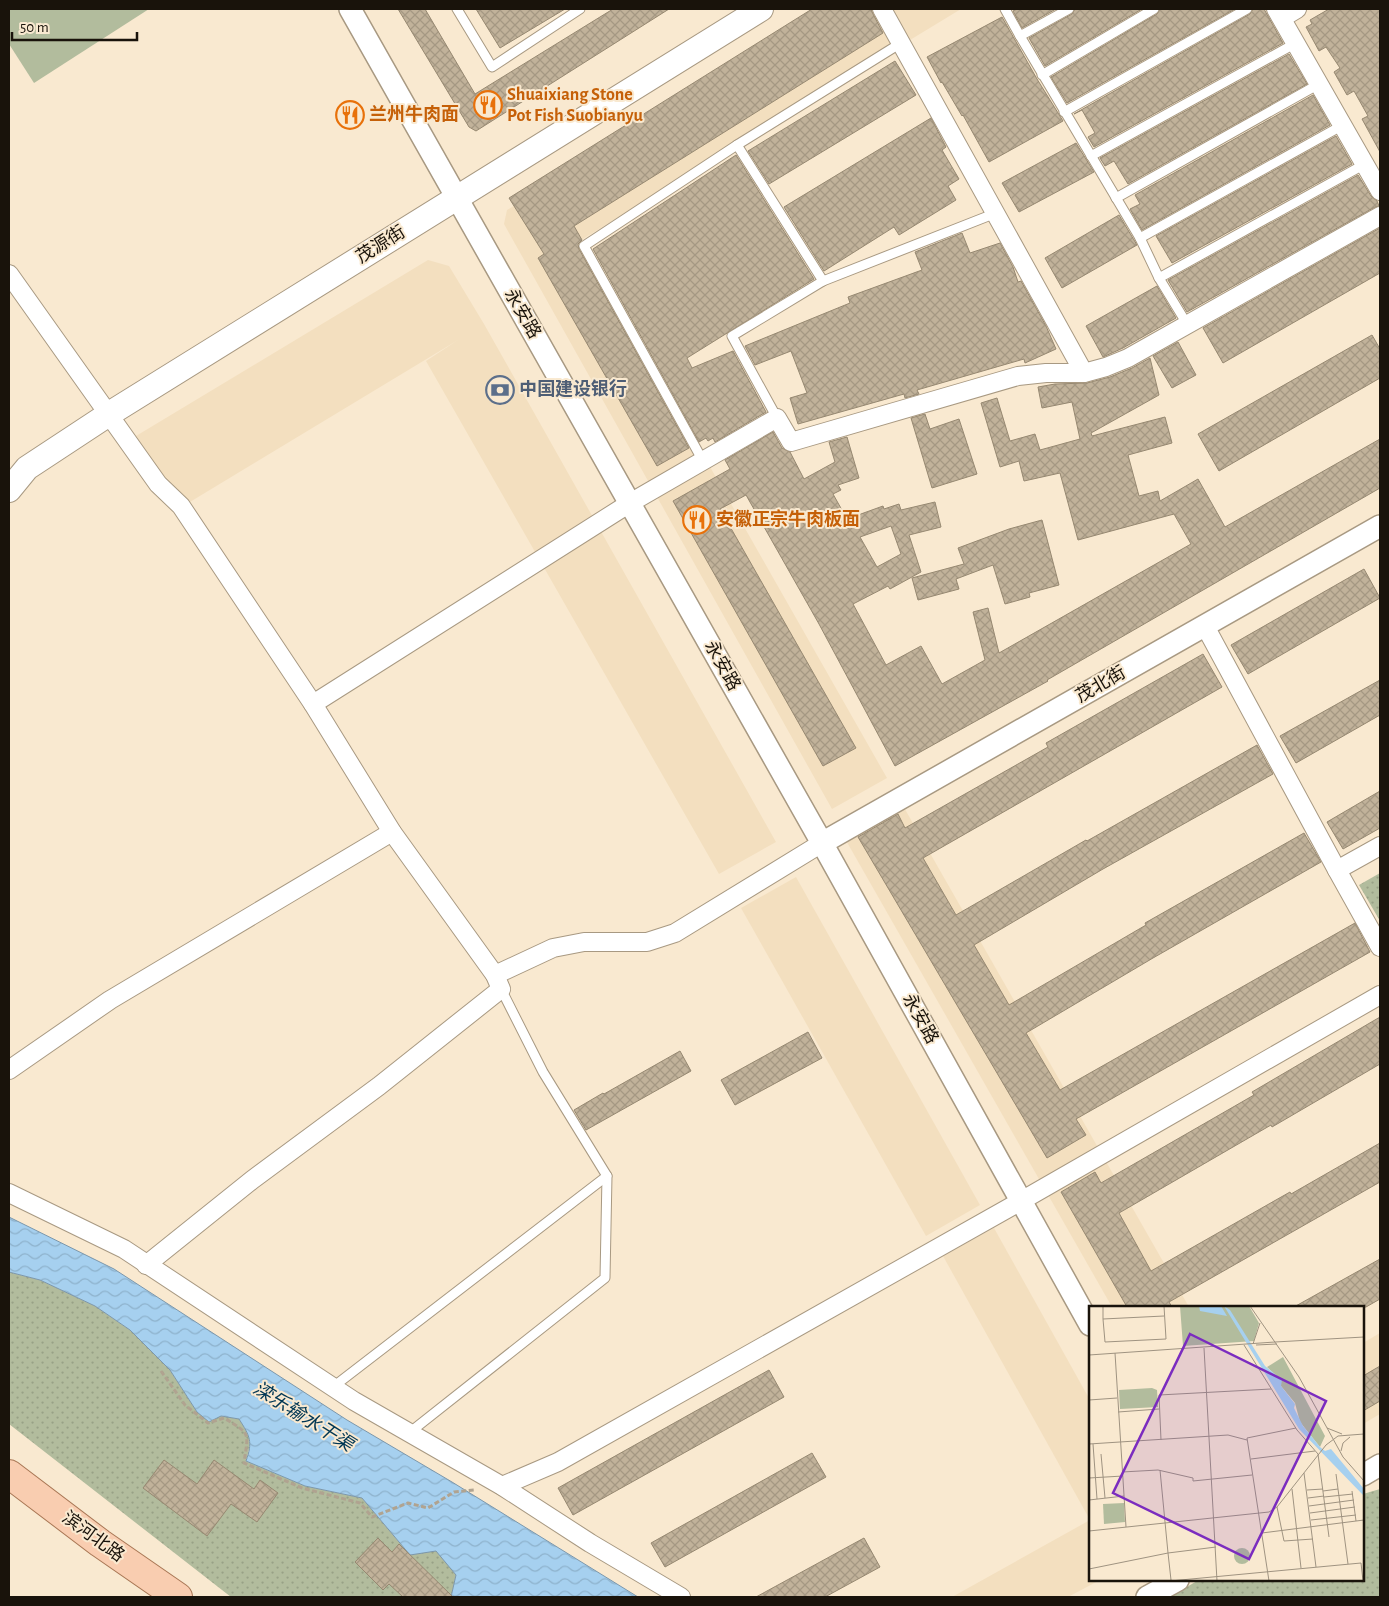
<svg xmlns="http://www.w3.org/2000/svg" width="1389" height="1606" font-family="'Alegreya Sans','Noto Sans SC',sans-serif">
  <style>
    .built { fill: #f3dfbf }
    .grass { fill: #b2bc9d }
    .park { fill: url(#park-dots) }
    .water { fill: url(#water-waves); stroke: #7c97ab }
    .building { fill: url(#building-cross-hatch); stroke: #968871; fill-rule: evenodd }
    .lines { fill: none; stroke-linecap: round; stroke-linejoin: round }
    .service-casing { stroke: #a89982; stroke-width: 11 }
    .minor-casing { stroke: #a89982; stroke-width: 20 }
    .tertiary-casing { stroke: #a89982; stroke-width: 24 }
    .secondary-casing { stroke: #a89982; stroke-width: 26 }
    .primary-casing { stroke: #a87654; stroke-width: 30 }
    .path { stroke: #b0a390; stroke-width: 3; stroke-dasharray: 5 2.5; stroke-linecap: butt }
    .service { stroke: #fff; stroke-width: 9 }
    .minor { stroke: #fff; stroke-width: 18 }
    .tertiary { stroke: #fff; stroke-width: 21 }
    .secondary { stroke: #fff; stroke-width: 24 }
    .primary { stroke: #f9cdb0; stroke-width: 28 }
    .labels { text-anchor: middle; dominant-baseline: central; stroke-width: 4; stroke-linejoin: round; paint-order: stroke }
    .food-label { font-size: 18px; font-weight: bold; fill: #c56008; stroke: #f9e9d0; text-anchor: start }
    .street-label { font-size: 18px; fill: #19130b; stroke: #f9e9d0 }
    .service-label { font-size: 18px; font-weight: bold; fill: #4e5e75; stroke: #f9e9d0; text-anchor: start }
    .water-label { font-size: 19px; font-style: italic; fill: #003754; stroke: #f9e9d0 }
    .inset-road { fill: none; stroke: #9f9381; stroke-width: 1 }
    .view { fill: #7b2cbf; fill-opacity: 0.15; stroke: #7b2cbf; stroke-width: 2.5 }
    .inset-edge { fill: none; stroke: #19130b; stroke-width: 2.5 }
  </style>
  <defs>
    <pattern id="park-dots" width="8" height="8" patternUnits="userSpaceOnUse" patternTransform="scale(1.25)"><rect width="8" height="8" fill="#b2bc9d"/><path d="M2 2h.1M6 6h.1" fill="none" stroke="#98a186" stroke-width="1.8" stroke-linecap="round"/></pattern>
    <pattern id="water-waves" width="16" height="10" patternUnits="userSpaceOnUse" patternTransform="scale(1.25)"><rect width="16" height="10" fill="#a6d0ef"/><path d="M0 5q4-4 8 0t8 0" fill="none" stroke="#8eb2cc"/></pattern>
    <pattern id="building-cross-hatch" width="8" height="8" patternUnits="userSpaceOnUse" patternTransform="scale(1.25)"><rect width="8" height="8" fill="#c1b29a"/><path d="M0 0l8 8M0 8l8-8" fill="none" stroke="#a59883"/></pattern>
  </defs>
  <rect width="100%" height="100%" fill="#f9e9d0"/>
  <g class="built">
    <polygon points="830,9 961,9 581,240 887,778 832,809 504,224 507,210"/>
    <polygon points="428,260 449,266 484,324 776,842 719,874 426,361 458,340 180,508 136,436"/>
    <polygon points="902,804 1189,1307 1112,1307 844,837"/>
    <polygon points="796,877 980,1205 926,1236 741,908"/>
    <polygon points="994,1228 1090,1400 1090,1520 943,1256"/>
    <polygon points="1380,1333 1380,1414 1363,1424 1363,1343"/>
    <polygon points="1090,1520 1090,1580 1100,1580 1068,1597 952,1597"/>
  </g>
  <polygon class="grass" points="9,9 149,9 34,83 9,44"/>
  <g class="park">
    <polygon points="1380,873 1380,921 1359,885"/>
    <path d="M9,1272L40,1280L95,1306L130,1330L170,1370L197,1412L239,1419C251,1438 252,1440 246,1461L305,1486L362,1498L410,1555L436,1550L456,1575L451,1597H231L9,1424Z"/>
    <polygon points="1380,1489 1380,1597 1169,1597 1199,1580 1363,1580 1363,1494"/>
  </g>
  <path class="water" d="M9,1217L114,1269L347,1420L452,1482L638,1597H451L456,1575L436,1551L410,1555L362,1498L305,1486L246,1461C253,1442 250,1436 239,1419L221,1416L209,1422L197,1412L170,1370L130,1330L95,1306L40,1280L9,1272Z"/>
  <g class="building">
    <polygon points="398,9 425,9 475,94 613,9 669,9 476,131 469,127"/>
    <polygon points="476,9 565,9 500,48"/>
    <polygon points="812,9 871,9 873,14 883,33 574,226 582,240 578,244 579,249 689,448 657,466 538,258 544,254 509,198"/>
    <polygon points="1017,9 1056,9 1022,28 1013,11"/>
    <polygon points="1075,9 1142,9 1045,66 1029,38 1072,14"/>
    <polygon points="1160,9 1235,9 1067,103 1051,77 1157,14"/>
    <polygon points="1253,9 1264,9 1283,43 1094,147 1088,137 1095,133 1082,110 1074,114 1250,14"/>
    <polygon points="1329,9 1380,9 1380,152 1362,119 1368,116 1354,91 1347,95 1334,72 1340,68 1326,47 1319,51 1306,27 1312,24 1310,20"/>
    <polygon points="1002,17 1037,79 1063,121 989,162 963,115 962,116 942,82 941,83 927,57"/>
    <polygon points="1289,54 1307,84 1128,184 1114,161 1105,166 1100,158"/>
    <polygon points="895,61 916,95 769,184 748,151"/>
    <polygon points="1313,95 1330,125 1142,230 1130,209 1140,204 1135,195"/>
    <polygon points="931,118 946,147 942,150 959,179 948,186 956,200 899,235 894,227 824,271 784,207"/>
    <polygon points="1336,136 1352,164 1172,263 1156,236"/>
    <polygon points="1076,143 1094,172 1019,212 1002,183"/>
    <polygon points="736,155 814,279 687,358 692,368 733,351 766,412 715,442 713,438 708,441 706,438 699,442 593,249"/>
    <polygon points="1358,175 1371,196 1377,201 1379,206 1375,207 1187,312 1168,280"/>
    <polygon points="1119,215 1137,245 1062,288 1045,258"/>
    <polygon points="1380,228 1380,273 1223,363 1203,328"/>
    <polygon points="962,233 970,253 1000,243 1013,267 1018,282 1021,281 1046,326 1056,349 1025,363 1024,359 917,390 919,394 905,398 904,394 798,424 790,398 807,393 791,351 755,365 745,346 850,303 848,297 922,270 915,252"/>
    <polygon points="1157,286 1176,318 1123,348 1103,357 1086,326"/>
    <polygon points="1372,335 1380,349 1380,378 1219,471 1198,434"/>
    <polygon points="1178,342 1196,375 1172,388 1153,356"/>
    <path d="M1150,358L1159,395L1091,433L1092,436L1165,417L1172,443L1128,455L1139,496L1158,491L1160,501L1198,479L1225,527L1380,439V488L1047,680L1048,681L895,766L819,624L746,495L720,509L856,748L823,766L673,501L730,469L725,460L773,432L782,448L790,452L804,479L835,462L829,442L847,437L859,478L838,485L841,490L833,494L847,519L883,506L884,509L899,504L901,510L935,502L941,527L909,535L921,572L890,589L888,586L853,604L886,665L921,646L942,684L985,660L973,612L988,608L999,653L1191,544L1174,514L1078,540L1060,473L1024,481L1019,461L1000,467L981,403L997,398L1010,441L1035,434L1040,450L1080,439L1072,402L1042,408L1038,387L1055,384L1087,383L1110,377L1132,368ZM891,526L901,554L877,567L860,537Z"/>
    <polygon points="925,414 930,429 959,419 977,474 932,488 911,418"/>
    <polygon points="1042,520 1059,585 1029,593 1030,597 1005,604 993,565 956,579 959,589 918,600 912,578 964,564 958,548 1009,529"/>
    <polygon points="1364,569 1380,598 1248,674 1231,645"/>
    <polygon points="1203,654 1222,687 923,858 956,915 1086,840 1087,841 1257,745 1273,774 1103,869 974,945 1009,1005 1146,925 1145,923 1304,833 1321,862 1153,958 1026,1033 1060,1090 1355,923 1370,952 1076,1119 1086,1135 1047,1158 858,837 898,814 905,828 1048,747 1046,743"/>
    <polygon points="1380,680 1380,715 1296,763 1280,736"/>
    <polygon points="1380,791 1380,828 1343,849 1327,822"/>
    <polygon points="1380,1017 1380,1064 1272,1127 1271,1125 1119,1213 1151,1271 1290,1192 1291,1194 1380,1143 1380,1182 1169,1302 1172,1307 1127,1307 1061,1192 1095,1172 1101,1183 1254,1095 1252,1092"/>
    <polygon points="808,1032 822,1058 735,1105 721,1080"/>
    <polygon points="680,1051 691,1071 586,1130 574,1110 603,1093 604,1094"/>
    <polygon points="1380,1259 1380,1299 1366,1307 1294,1307"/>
    <polygon points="1380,1366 1380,1401 1363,1411 1363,1376"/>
    <polygon points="769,1370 784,1397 573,1515 558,1488"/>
    <polygon points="812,1453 826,1477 665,1567 651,1543"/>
    <polygon points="164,1460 197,1484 214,1460 254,1489 260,1480 278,1493 257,1522 231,1504 207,1536 143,1488"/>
    <polygon points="378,1538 392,1552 399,1544 453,1597 403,1597 389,1584 383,1590 355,1562"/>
    <polygon points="864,1538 880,1567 825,1597 756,1597"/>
  </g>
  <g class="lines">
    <defs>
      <g id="service">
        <polyline points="457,9 492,67 580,9"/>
        <polyline points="1005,9 1020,36 1140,238 1159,278 1187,324"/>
        <polyline points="1020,36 1069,9"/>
        <polyline points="1042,75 1154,9"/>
        <polyline points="1064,112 1247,9"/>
        <polyline points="737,145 823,281 996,213"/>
        <polyline points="1091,156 1296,43"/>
        <polyline points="1116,198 1319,84"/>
        <polyline points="1140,238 1343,125"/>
        <polyline points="1159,278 1365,164"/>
        <polyline points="777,418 732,336 823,281"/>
        <polyline points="703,461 584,246 737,145 901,43"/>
        <polyline points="333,1387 607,1176"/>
        <polyline points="409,1433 605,1278 607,1176 543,1072 501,989"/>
      </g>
      <g id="minor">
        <polyline points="882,9 1084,373"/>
        <polyline points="1276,9 1380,191"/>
        <polyline points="1282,18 1297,9"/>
        <polyline points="9,274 158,484 181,506 313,704 392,832 495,975 501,989 379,1086 252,1180 146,1265"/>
        <polyline points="1205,626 1337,870 1380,947"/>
        <polyline points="313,704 630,503 777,418 791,442 1018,376 1046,373 1084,373 1106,367 1128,358 1380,216"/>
        <polyline points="1337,870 1380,846"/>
        <polyline points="495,975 553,948 584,942 647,942 675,933 822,843"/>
        <polyline points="9,1070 110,1000 392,832"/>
        <polyline points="9,1193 124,1249 354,1401 502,1486 590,1543 681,1597"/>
        <polyline points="502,1486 558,1462 1021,1201 1380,995"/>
      </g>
      <g id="tertiary">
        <polyline points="350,9 822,843 1090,1325"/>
        <polyline points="822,843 1380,526"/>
        <polyline points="1363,1475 1380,1465"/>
        <polyline points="1147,1597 1178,1580"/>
      </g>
      <polyline id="secondary" points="9,490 27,468 109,414 761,9"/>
      <polyline id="primary" points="9,1474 100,1543 178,1597"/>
    </defs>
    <use href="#service" class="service-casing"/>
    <use href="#minor" class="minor-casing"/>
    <use href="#tertiary" class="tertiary-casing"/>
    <use href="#secondary" class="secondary-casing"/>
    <use href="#primary" class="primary-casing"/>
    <path class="path" d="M161,1371L185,1405L208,1423L224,1418C252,1435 248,1432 244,1463L302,1488L360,1503L372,1517L408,1503L428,1508L454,1492L474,1490"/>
    <use href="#service" class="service"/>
    <use href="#minor" class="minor"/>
    <use href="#tertiary" class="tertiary"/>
    <use href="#secondary" class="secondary"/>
    <use href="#primary" class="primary"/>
  </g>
  <defs>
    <symbol id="restaurant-ring" viewBox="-11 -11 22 22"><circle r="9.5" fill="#f9e9d0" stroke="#e8710a" stroke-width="1.5"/><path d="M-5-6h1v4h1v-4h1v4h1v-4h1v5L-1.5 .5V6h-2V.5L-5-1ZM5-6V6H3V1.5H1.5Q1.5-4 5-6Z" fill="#e8710a"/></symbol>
    <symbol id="bank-ring" viewBox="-11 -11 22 22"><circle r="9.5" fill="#f9e9d0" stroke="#5c6f8a" stroke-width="1.5"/><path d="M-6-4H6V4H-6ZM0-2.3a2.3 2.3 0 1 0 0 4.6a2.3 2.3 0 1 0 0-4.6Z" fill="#5c6f8a"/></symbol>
  </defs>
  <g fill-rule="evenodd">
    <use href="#restaurant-ring" x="472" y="89" width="32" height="32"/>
    <use href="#restaurant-ring" x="334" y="99" width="32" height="32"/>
    <use href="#bank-ring" x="484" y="374" width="32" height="32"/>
    <use href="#restaurant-ring" x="681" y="504" width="32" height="32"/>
  </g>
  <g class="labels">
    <g class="food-label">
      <text x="507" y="95">Shuaixiang Stone<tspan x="507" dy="21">Pot Fish Suobianyu</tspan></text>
      <text x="369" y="115">兰州牛肉面</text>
      <text x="716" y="520">安徽正宗牛肉板面</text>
    </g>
    <g class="street-label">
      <text transform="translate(381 245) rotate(-32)">茂源街</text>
      <text transform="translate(522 314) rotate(60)">永安路</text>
      <text transform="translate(722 666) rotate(61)">永安路</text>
      <text transform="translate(1101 685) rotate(-30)">茂北街</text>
      <text transform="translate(920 1019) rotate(61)">永安路</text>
      <text transform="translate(93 1537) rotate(36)">滨河北路</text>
    </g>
    <g class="service-label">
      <text x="519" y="390">中国建设银行</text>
    </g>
    <g class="water-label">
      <text transform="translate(303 1417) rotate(32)">滦乐输水干渠</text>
    </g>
  </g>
  <g transform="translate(1089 1306)">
    <rect width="275" height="275" fill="#f9e9d0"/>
    <path d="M145 250a8 8 0 1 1 16 0a8 8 0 1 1-16 0Z" fill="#b2bc9d"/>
    <path d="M91,0H160L170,17L165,35L94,40ZM194,51L236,130L231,141L211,116L206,97L192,80V74L178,61ZM63,82L68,84L69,101L31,103L30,84Z" fill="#b2bc9d"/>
    <path d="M35,197L36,216L15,218L14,198Z" fill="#b2bc9d"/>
    <path d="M110,0H132L138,10L111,5ZM135,0L141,4L176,60L193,74L192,80L206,98L205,102L214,120L231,141L236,145L242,143L275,183V190L210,123Z" fill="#a6d0ef"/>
    <path class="inset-road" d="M14,0V13L75,10M161,0L210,71L254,151L275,175M14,13L16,36L77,33L75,0M186,36L275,31M164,38L171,17M155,39L208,124L229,148L240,231M167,39L188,38M115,42L128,275M26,47L37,221M0,49L186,36M0,94L28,92M29,106L70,103M238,122L253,128M72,134L70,89L182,83M0,138L139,129L158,134M4,138L8,193M252,145L254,137L261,131M12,148L16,192M162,153L226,145M33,166L69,164L104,172V175L163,169M215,167L227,261M247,168L259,258M0,172L34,170M203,183L212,262M218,184L234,183M234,185L249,183M263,185L267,215M235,191L264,188M219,192L235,190M0,194L35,190M220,200L265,194M188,201L195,235L224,233M221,207L266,201M222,214L267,209M0,225L180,206L188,201L237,139L249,130L275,128M173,227L275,214M0,263L79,247L71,164M82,274L79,247L127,241M81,275L272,257L274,275M180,275L158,132L207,122"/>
    <path class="view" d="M101,28L237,95L160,253L24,187Z"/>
    <rect width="275" height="275" class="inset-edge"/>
  </g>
  <rect width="1389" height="1606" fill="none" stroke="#19130b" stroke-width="20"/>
  <path d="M12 32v8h125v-8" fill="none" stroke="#19130b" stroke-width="2.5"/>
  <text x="20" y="32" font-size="15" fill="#19130b" stroke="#f9e9d0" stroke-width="4" paint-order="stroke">50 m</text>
</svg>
